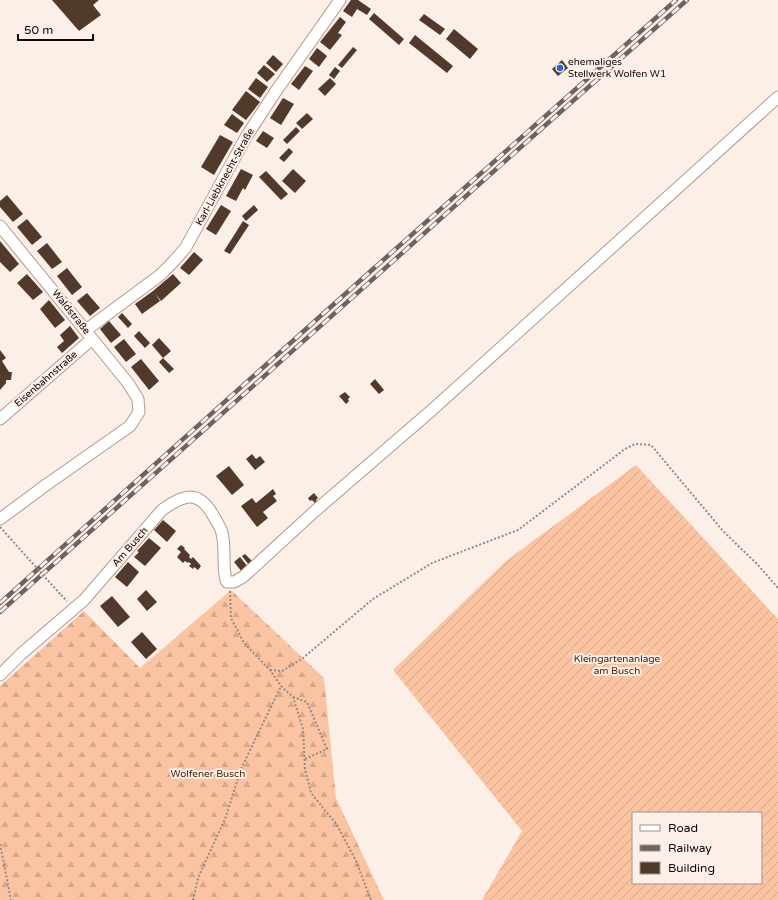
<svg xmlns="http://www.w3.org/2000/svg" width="778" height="900" font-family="'Varela Round',sans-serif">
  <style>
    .forest { fill: url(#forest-firs) }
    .garden { fill: url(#garden-furrows); fill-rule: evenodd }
    .building { fill: #51392b }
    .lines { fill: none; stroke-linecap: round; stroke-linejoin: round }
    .minor-casing { stroke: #b49888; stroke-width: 13 }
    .path { stroke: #948983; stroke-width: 2; stroke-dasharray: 2 2; stroke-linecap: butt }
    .minor { stroke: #fff; stroke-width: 11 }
    .rail-casing { stroke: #6e635e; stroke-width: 4.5 }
    .rail { stroke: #fbefe8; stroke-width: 3; stroke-dasharray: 9; stroke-linecap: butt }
    .path-bridge { stroke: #948983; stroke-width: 2; stroke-dasharray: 2 2; stroke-linecap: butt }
    .poi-dot { fill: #2f65d3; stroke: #fbefe8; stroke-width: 1.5 }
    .labels { text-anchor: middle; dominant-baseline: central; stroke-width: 4; stroke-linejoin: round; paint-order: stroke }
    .poi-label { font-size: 10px; fill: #140a05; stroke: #fbefe8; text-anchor: start }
    .street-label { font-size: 10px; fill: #140a05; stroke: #fbefe8 }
    .park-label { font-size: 10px; fill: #4d2201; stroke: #fbefe8 }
  </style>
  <defs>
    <pattern id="forest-firs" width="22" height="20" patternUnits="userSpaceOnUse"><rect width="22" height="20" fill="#fac4a3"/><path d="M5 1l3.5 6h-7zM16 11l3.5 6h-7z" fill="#d5a78b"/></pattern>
    <pattern id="garden-furrows" width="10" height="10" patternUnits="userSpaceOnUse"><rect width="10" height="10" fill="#fac4a3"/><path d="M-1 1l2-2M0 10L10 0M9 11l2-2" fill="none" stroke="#d5a78b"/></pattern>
  </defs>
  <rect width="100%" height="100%" fill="#fbefe8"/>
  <polygon class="forest" points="231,590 324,678 336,798 384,900 0,900 0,686 84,611 140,668"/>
  <path class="garden" d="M636,465L778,619V900H482L522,831L393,670L506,561ZM633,813H761V883H633Z"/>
  <g class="building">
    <polygon points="52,0 99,0 93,5 101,15 79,31"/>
    <polygon points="351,0 358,0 371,9 367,15 357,9 352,17 343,11"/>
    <polygon points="374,13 404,39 399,45 369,19"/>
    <polygon points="424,14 445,29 440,35 419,20"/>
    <polygon points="340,17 346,22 338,33 342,35 330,50 320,42"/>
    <polygon points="454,29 478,49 470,59 446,39"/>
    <polygon points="415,35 453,66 447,73 409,43"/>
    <polygon points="353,47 357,50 342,68 338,65"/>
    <polygon points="317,48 327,56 319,67 309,59"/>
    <polygon points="273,55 283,64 276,72 266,63"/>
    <polygon points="562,60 568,68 558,76 552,69"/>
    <polygon points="264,65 275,74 267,82 257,73"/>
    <polygon points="305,66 313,71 299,90 291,84"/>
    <polygon points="335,67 340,71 334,79 329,75"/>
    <polygon points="256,78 268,87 260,98 248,89"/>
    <polygon points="330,78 336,84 325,96 318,89"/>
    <polygon points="246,91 260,102 246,120 232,110"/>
    <polygon points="283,98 294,104 281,125 270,118"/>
    <polygon points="307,113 313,119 302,129 296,123"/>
    <polygon points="232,114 244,123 237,133 224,125"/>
    <polygon points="296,127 300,131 287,144 283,140"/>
    <polygon points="263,131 274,138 267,148 256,141"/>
    <polygon points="220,135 233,142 214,175 201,167"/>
    <polygon points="289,148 293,152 284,162 279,158"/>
    <polygon points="241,169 253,175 245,190 243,188 236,201 226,196"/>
    <polygon points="293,169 306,181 295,193 282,181"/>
    <polygon points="266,171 288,194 281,200 259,177"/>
    <polygon points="7,195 23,214 13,222 0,207 0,201"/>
    <polygon points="221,205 231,211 216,235 206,229"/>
    <polygon points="254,205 258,210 246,221 242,216"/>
    <polygon points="27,219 42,237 32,245 17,227"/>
    <polygon points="243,221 249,225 230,254 224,251"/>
    <polygon points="0,241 19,264 10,272 0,262"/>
    <polygon points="47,243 62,262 52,269 37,251"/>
    <polygon points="194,252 203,260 189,275 180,268"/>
    <polygon points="67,268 82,287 72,295 57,276"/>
    <polygon points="27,274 43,292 33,300 17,283"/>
    <polygon points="173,274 181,283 161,301 155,293 160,301 142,314 135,304 153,291"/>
    <polygon points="87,293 100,308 90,316 77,301"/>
    <polygon points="49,300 65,320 55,328 40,309"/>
    <polygon points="122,313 132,324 128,328 118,317"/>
    <polygon points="109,321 121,335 111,343 100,329"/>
    <polygon points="70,326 79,338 62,353 57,347 64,341 60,335"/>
    <polygon points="139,331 150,343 145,348 134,336"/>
    <polygon points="159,338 171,351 163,358 152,345"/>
    <polygon points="124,339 136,354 126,362 114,347"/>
    <polygon points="0,350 6,358 2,361 9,372 12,372 11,380 6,380 6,383 0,390"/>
    <polygon points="163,358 174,369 169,373 159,362"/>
    <polygon points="141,359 159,381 149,390 131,367"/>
    <polygon points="375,379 384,390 379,394 370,384"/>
    <polygon points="345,392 350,397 348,399 349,401 346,404 339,396"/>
    <polygon points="252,454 256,459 260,456 265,462 255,470 246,459"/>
    <polygon points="229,466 244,485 232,495 216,476"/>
    <polygon points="273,489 276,494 273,496 277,501 263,512 268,518 257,527 241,506 252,498 256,503"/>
    <polygon points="314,493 318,498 316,500 317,502 315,503 312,500 310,501 308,498"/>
    <polygon points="163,520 176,531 167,542 154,530"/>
    <polygon points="149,538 161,548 145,566 134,557 139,552 137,551"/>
    <polygon points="181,545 185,548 184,549 190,555 189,557 191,559 193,557 201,566 198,570 194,567 193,569 189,566 191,564 189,562 188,563 185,561 183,563 177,557 181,552 177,549"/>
    <polygon points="245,554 253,562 249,565 242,556"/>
    <polygon points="240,557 248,567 242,572 234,562"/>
    <polygon points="128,562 139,572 127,587 115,577"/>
    <polygon points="146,590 157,602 147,611 137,599"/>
    <polygon points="112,596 130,617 118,627 100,606"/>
    <polygon points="142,632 157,649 146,659 131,642"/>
  </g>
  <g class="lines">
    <defs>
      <g id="minor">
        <polyline points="0,226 76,319 128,383 138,399 139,412 130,426 46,485 0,519"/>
        <path d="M86,330L159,276C169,267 177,258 186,247L246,137L276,91L340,0"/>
        <polyline points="0,419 92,339"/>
        <path d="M0,675L21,654L84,600L162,510C184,494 199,489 214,517C217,522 221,528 222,533C226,548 222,565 226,580L227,582H234L243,577L315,511L432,410L778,97"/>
      </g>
    </defs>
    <use href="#minor" class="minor-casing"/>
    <g class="path">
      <polyline points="230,591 231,618 244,643 270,670 281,686 293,697 303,729 305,769 311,793 337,825 356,861 371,900"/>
      <polyline points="61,595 67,601"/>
      <polyline points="270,670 282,671 303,658 373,599 432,563 518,530 625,449 635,444 651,445 723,531 758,565 778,588"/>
      <polyline points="293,697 307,702 327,749 305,759"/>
      <polyline points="0,844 11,900"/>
      <polyline points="193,900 198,878 225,819 241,769 281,686"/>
    </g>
    <use href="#minor" class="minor"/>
    <defs>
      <g id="rail">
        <polyline points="0,603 372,270 676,0"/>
        <polyline points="0,612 540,130 687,0"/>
      </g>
    </defs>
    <use href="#rail" class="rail-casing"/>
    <use href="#rail" class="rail"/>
    <polyline class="path-bridge" points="0,527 61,595"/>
  </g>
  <circle class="poi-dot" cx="560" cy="68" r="4"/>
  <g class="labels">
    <g class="poi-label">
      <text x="568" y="62">ehemaliges<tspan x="568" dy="12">Stellwerk Wolfen W1</tspan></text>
    </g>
    <g class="street-label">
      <text transform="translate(225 177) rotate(-61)">Karl-Liebknecht-Straße</text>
      <text transform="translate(71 312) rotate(51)">Waldstraße</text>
      <text transform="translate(46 379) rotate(-41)">Eisenbahnstraße</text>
      <text transform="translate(130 547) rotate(-49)">Am Busch</text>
    </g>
    <g class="park-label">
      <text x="617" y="659">Kleingartenanlage<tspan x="617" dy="12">am Busch</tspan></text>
      <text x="208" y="774">Wolfener Busch</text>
    </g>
  </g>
  <rect x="632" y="812" width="130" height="72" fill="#fbefe8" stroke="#9f938d"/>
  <rect x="640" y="825" width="20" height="6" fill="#ffffff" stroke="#9f938d"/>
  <text x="668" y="832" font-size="12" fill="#140a05">Road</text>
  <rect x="640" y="845" width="20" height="6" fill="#6e635e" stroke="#9f938d"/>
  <text x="668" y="852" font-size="12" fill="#140a05">Railway</text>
  <rect x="640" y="862" width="20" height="12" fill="#51392b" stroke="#9f938d"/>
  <text x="668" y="872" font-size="12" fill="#140a05">Building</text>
  <path d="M18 34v6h75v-6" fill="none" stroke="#140a05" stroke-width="2"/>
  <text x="24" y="34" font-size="12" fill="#140a05" stroke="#fbefe8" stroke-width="3" paint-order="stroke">50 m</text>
</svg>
